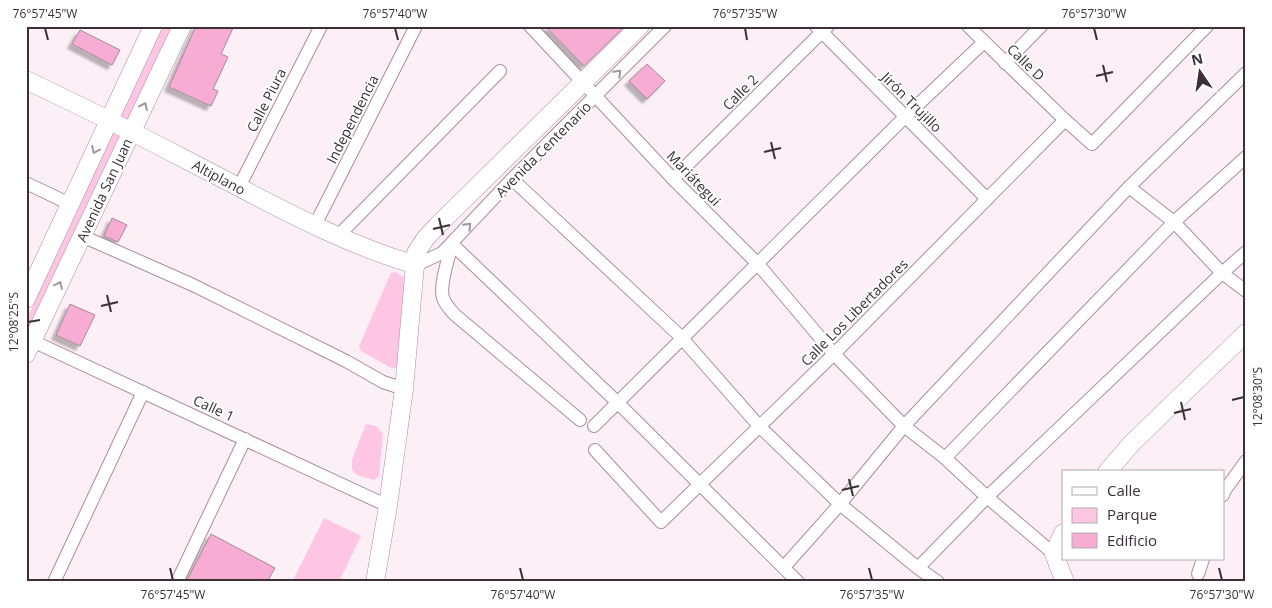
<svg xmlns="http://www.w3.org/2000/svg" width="1272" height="608" font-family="'Open Sans',sans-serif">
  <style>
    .green { fill: #ffc6e3 }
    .building { fill: #f7acd4; stroke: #a68998; filter: url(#shadow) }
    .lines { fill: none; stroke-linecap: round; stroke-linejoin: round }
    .street-casing { stroke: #aa8d9c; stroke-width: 14 }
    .secondary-casing { stroke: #aa8d9c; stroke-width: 19 }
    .street { stroke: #fff; stroke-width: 12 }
    .secondary { stroke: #fff; stroke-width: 18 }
    .oneway { stroke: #9e989a }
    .ticks { fill: none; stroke: #3c3036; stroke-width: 2 }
    .labels { text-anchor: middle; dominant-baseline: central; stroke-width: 4; stroke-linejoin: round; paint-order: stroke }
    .street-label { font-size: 14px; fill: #3c3036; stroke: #fff }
    .neatline { fill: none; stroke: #3c3036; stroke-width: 2 }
    .ticks-label { font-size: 12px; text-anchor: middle; fill: #3c3036 }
  </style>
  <defs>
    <filter id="shadow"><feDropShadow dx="-4.5" dy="4.5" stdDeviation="1" flood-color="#0004"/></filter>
  </defs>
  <rect width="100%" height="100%" fill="#fceff5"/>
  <g class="green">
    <polygon points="161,26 177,26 130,122 121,116"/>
    <polygon points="115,132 123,137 32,332 26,329 26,321 111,134"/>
    <polygon points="395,272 405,278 398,367 391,368 361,351 359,346 391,273"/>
    <polygon points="366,424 376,426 383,434 379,476 374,480 357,475 352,470 352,460"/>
    <polygon points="324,518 361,536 339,582 292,582"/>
  </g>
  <g class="building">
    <polygon points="196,26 234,26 221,54 228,57 213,89 218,91 211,106 169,87"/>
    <polygon points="545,26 625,26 584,66"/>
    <polygon points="80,30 120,50 112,65 72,44"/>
    <polygon points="647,64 665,81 647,99 629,81"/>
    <polygon points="112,218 127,225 118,242 104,236"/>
    <polygon points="70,304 95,315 80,346 56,335"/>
    <polygon points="211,534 275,568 267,582 186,582"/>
  </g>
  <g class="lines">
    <defs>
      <g id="street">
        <polyline points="530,26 673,179 757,263 834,354 904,426 945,458 987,497 1054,554 1055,561"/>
        <polyline points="816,26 987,199"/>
        <polyline points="968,26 1065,120 1092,144 1207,26"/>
        <polyline points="1005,63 1041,26"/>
        <polyline points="512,179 680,336 759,426 840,504 918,568 938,582"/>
        <polyline points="673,179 828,26"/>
        <polyline points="26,183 70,204"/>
        <polyline points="239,187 321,26"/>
        <polyline points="1129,187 1174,222 1222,273 1246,291"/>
        <polyline points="315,225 416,26"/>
        <polyline points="82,236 193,285 346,361 383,382 404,389"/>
        <polyline points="338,236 500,71"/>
        <polyline points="416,265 442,253 512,179 665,26"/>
        <polyline points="26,338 388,506"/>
        <path d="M580,420L454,314C450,309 445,304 443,298C439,285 449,257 452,244L618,403L798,582"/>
        <polyline points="594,426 905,117 984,42"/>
        <polyline points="595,450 661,522 834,354 1065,120"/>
        <polyline points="945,458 1174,222 1246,157"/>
        <polyline points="1223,495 1225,490 1246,461"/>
        <polyline points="784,567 840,504 904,426 1129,187 1246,73"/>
        <polyline points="918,568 987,497 1222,273 1246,252"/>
        <polyline points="1198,574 1203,559"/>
        <polyline points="54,582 143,392"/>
        <polyline points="177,582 245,439"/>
      </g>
      <g id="secondary">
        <path d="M26,80C85,108 143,137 200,167C270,203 340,243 416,265"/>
        <polyline points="26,299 153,26"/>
        <polyline points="26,354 182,26"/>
        <polyline points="1107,472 1132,443 1246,333"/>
        <polyline points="1063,533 1054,554 1065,582"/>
        <polyline points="375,582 388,506 404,389 416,253 425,239 438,225 640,26"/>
      </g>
    </defs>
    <use href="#street" class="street-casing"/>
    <use href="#secondary" class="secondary-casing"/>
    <use href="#street" class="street"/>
    <use href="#secondary" class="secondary"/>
  </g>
  <defs><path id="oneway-chevron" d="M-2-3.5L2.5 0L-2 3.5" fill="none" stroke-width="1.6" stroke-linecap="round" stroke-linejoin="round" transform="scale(1.25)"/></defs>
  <g class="oneway">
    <use href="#oneway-chevron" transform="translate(618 73) rotate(-45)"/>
    <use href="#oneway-chevron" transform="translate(144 106) rotate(-65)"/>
    <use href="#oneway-chevron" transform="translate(95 150) rotate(115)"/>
    <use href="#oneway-chevron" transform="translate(468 226) rotate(-47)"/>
    <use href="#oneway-chevron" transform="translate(59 285) rotate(-65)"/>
  </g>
  <path class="ticks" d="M45,28L48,40M395,28L398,40M745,28L747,40M1094,28L1097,40M1103,65L1107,82M1096,76L1113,72M771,142L775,159M764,152L781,148M439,218L443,235M433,229L450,225M107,295L111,312M101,306L118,302M28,322L40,320M1232,400L1244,397M1181,402L1185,420M1174,413L1191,409M849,479L853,496M842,490L859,486M170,568L173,580M520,568L523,580M869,568L872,580M1219,568L1222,580"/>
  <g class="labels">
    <g class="street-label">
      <text transform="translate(1026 62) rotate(44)">Calle D</text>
      <text transform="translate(740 92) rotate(-45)">Calle 2</text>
      <text transform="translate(266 100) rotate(-63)">Calle Piura</text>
      <text transform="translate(912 102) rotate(45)">Jirón Trujillo</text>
      <text transform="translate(352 119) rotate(-63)">Independencia</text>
      <text transform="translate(543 149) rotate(-45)">Avenida Centenario</text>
      <text transform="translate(219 177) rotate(28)">Altiplano</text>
      <text transform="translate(694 178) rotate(46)">Mariátegui</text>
      <text transform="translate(104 190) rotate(-65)">Avenida San Juan</text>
      <text transform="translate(854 312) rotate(-45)">Calle Los Libertadores</text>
      <text transform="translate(214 408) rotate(25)">Calle 1</text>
    </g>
  </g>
  <rect width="1272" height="608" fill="none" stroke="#ffffff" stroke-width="55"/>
  <rect x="1062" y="470" width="162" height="90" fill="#ffffff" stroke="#b1acaf"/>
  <rect x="1072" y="487" width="25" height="8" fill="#ffffff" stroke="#b1acaf"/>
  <text x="1107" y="496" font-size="15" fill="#3c3036">Calle</text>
  <rect x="1072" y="508" width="25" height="15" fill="#ffc6e3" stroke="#b1acaf"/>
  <text x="1107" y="520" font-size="15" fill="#3c3036">Parque</text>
  <rect x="1072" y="533" width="25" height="15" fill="#f7acd4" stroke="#b1acaf"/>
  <text x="1107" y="546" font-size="15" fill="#3c3036">Edificio</text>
  <g transform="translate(1200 72) rotate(347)" stroke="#ffffff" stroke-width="4" paint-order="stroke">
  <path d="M0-4L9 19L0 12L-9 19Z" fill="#3c3036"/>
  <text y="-8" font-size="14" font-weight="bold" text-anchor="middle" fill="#3c3036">N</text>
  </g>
  <rect x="28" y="28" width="1216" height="552" class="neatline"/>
  <g class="ticks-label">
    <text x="45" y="18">76°57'45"W</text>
    <text x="395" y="18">76°57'40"W</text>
    <text x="745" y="18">76°57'35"W</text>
    <text x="1094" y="18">76°57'30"W</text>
    <text transform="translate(14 322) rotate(-90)" y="4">12°08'25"S</text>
    <text transform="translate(1258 397) rotate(-90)" y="4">12°08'30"S</text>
    <text x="173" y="599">76°57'45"W</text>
    <text x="523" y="599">76°57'40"W</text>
    <text x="872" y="599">76°57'35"W</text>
    <text x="1222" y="599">76°57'30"W</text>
  </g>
</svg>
